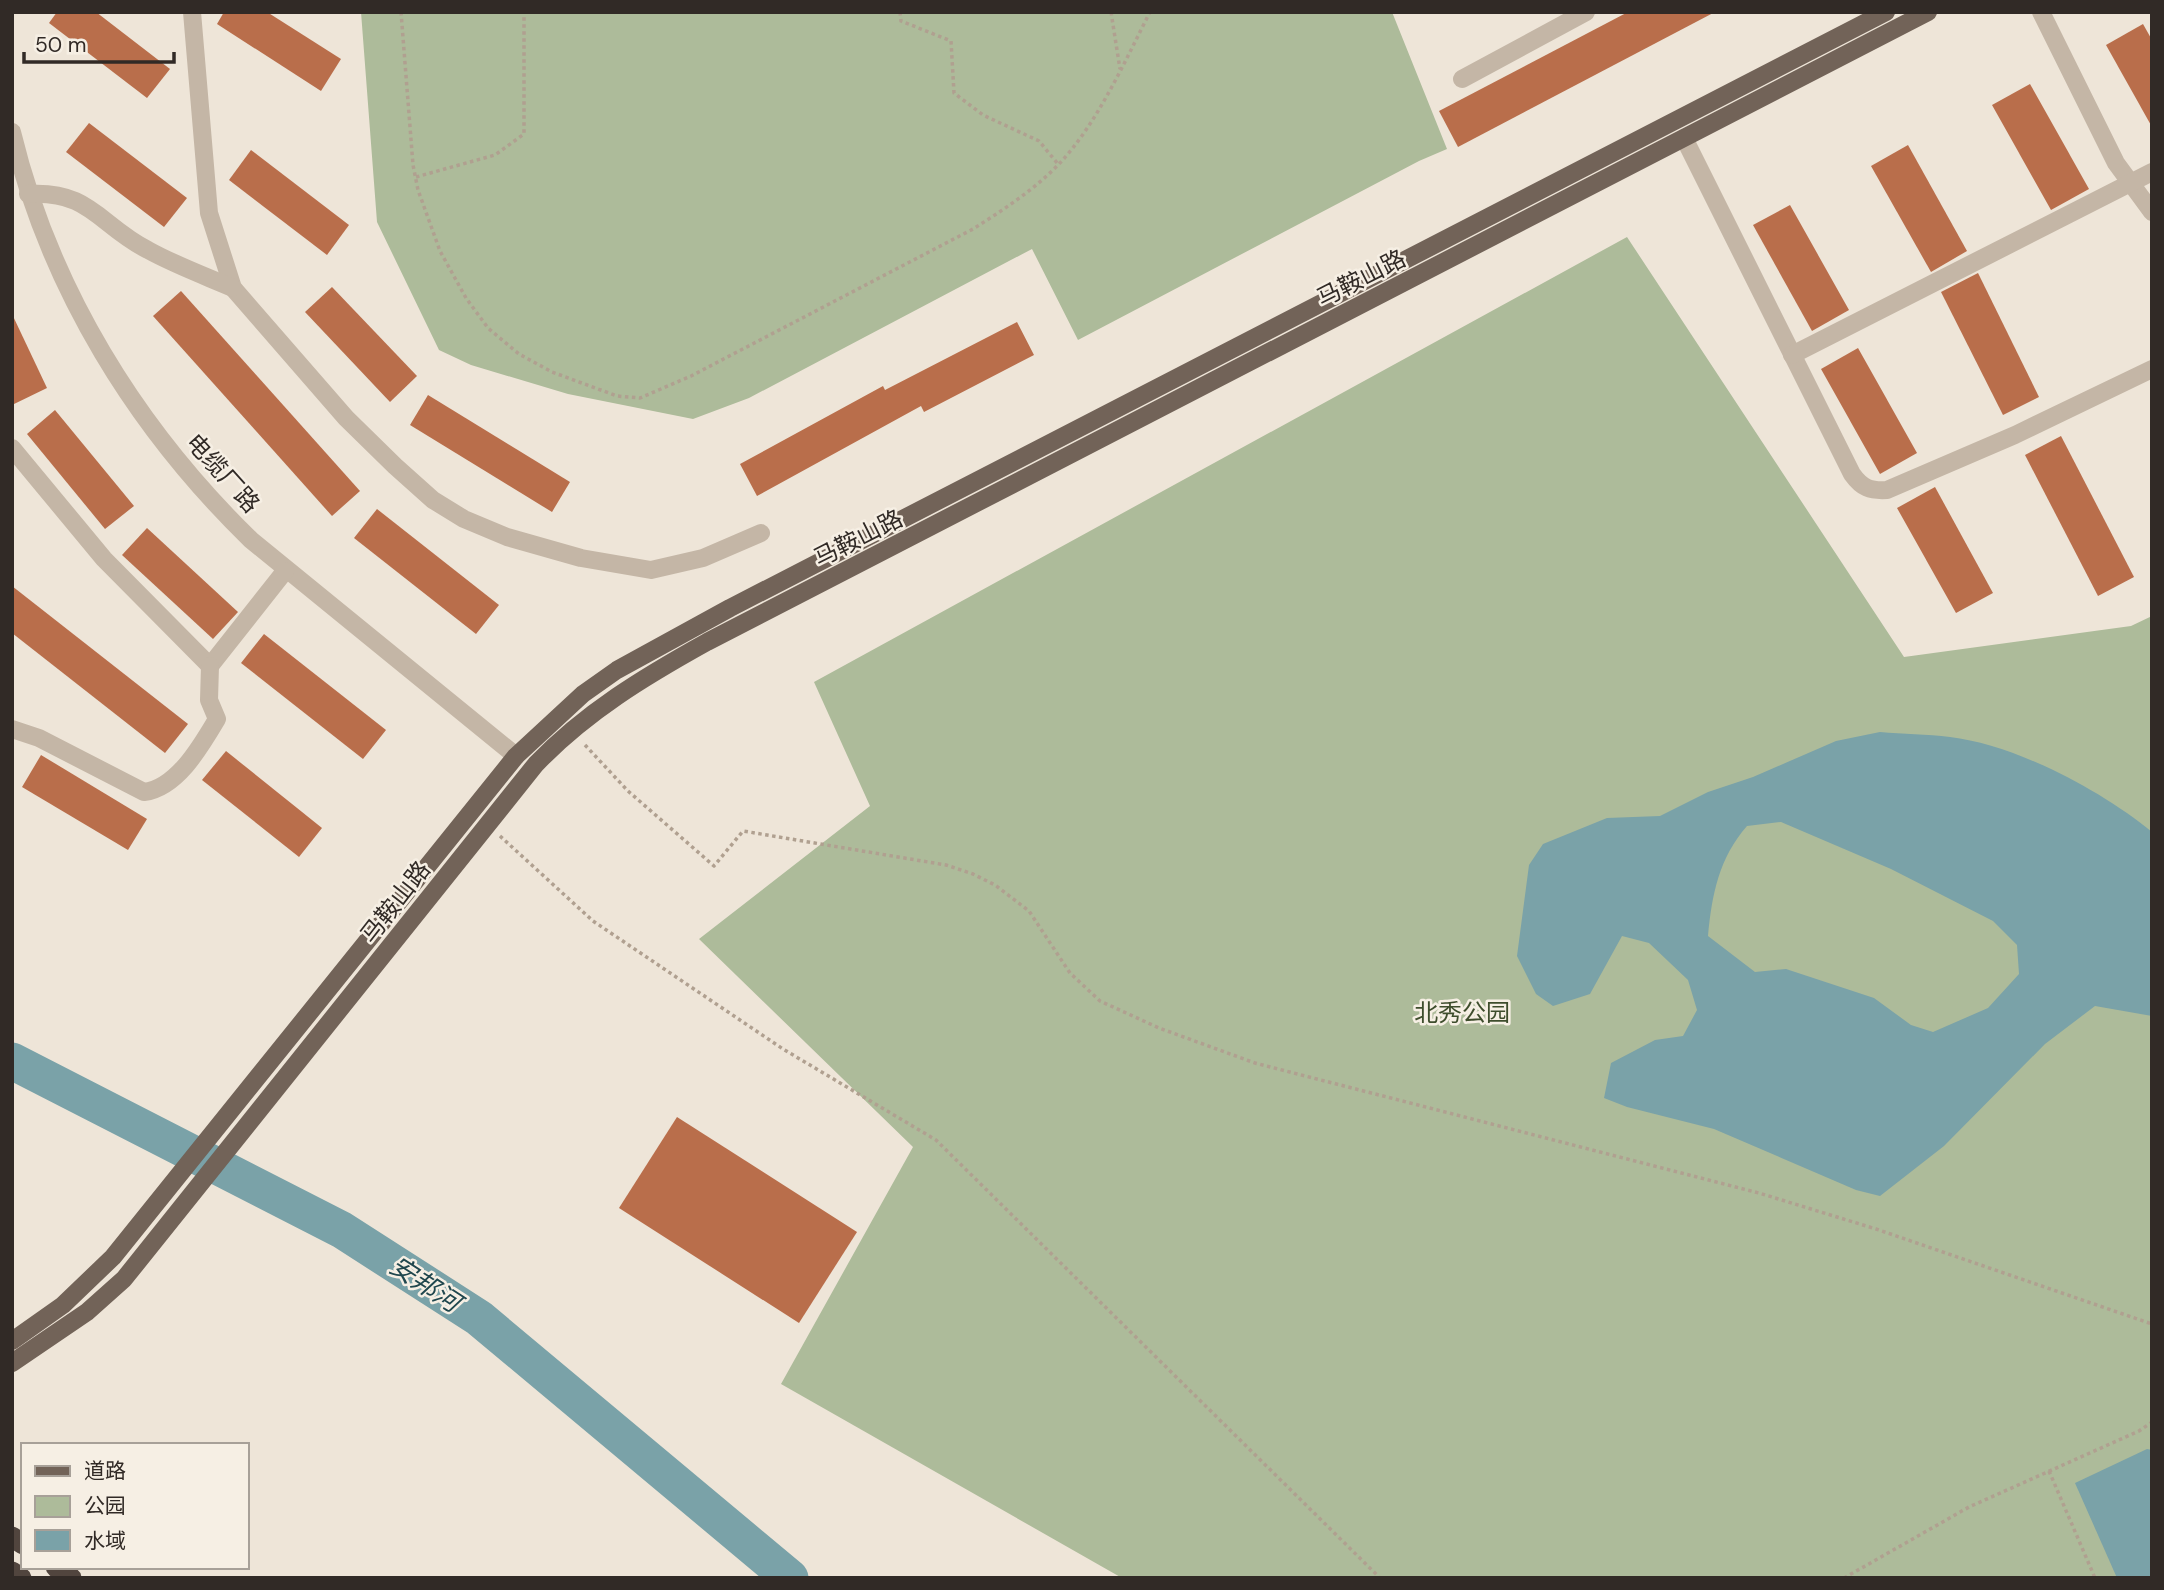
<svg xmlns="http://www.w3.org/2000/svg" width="2164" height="1590" font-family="'DM Sans','Noto Sans SC',sans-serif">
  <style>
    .green { fill: #adbb9a }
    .water { fill: #7aa2a8; fill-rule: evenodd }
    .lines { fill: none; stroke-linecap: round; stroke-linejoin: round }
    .river { stroke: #7aa2a8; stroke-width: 37 }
    .building { fill: #b96e4b }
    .path { stroke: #b0a090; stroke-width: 3.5; stroke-dasharray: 3.5 3.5; stroke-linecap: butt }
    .minor { stroke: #c4b6a6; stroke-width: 18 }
    .major { stroke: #726358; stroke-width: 18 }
    .highway { stroke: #51453e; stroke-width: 21 }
    .labels { text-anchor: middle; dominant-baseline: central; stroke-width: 5; stroke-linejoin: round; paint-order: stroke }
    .street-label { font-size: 24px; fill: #312a26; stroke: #f6efe4 }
    .park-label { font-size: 24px; fill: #3e4d2c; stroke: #f6efe4 }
    .water-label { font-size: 26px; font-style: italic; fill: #20474e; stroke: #f6efe4 }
  </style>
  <rect width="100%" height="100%" fill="#eee5d8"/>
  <g class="green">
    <polygon points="361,12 1392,12 1447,149 1419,161 1078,340 1032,249 749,398 693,419 568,394 471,365 439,350 377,222"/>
    <polygon points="1627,237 1904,657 2131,626 2152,616 2152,1578 1122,1578 781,1384 913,1147 699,939 870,806 814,682"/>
  </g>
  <g class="water">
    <path d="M1880,732C1903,734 1927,734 1950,737C2016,745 2101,790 2152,832V1016L2095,1006L2045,1044L1944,1146L1880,1196L1856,1190L1714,1129L1627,1107L1604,1098L1611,1063L1655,1040L1683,1036L1697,1010L1688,980L1649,943L1622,936L1590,994L1553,1006L1536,994L1517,956L1529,865L1543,844L1607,818L1660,816L1708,792L1753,777L1836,741ZM1781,822L1891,869L1993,921L2017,945L2019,974L1988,1008L1933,1032L1911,1025L1874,998L1786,969L1755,972L1708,936C1712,894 1719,858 1747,826Z"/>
    <polygon points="2147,1449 2152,1450 2152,1578 2117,1578 2075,1483"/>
  </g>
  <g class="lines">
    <polyline class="river" points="12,1061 342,1230 479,1318 790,1578"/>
  </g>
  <g class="building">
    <polygon points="57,12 96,12 170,69 147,98 49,23"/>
    <polygon points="224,12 267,12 341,59 321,91 217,24"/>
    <polygon points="1628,12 1715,12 1458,147 1439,111"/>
    <polygon points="2143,24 2152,40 2152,127 2106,45"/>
    <polygon points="2030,84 2089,189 2051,210 1992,105"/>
    <polygon points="89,123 187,198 164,227 66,152"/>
    <polygon points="1908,145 1967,251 1931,272 1871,166"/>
    <polygon points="251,150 349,225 327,255 229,180"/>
    <polygon points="1790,205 1849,310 1812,331 1753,225"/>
    <polygon points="1978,273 2039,397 2003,415 1941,292"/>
    <polygon points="332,287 417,376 390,402 305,312"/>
    <polygon points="181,291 360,491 332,516 153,316"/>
    <polygon points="12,314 47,388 12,405"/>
    <polygon points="1017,322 1034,355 924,412 921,406 757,496 740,464 883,386 885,390"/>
    <polygon points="1858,348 1917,453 1880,474 1821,369"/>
    <polygon points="428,395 570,482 552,512 410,425"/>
    <polygon points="55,410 134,506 105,529 27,434"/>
    <polygon points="2061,436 2134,577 2098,596 2025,455"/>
    <polygon points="1935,487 1993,593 1956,613 1897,508"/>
    <polygon points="377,509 499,605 476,634 354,538"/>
    <polygon points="147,528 238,612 213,639 122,555"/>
    <polygon points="12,586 188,724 165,753 12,633"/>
    <polygon points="264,634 386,730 363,759 241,663"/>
    <polygon points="226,751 322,828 299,857 202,780"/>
    <polygon points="41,755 147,819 128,850 22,787"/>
    <polygon points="677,1117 857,1232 799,1323 619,1208"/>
  </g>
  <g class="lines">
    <g class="path">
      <path d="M401,12L413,165L418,190L440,251L466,298L488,328L519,354L552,372L617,396L640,398L691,376L973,229C1003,210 1034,190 1059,164C1097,124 1125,61 1150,12"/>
      <polyline points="900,12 901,21 951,41 954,93 983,115 1039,141 1058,164"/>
      <polyline points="1111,12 1120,69"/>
      <polyline points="416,177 495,155 524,134 524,12"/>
      <polyline points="585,745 628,791 714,866 743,831 946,865 973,874 995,885 1029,911 1070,973 1100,1001 1159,1028 1255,1063 1759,1193 1876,1229 2152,1324"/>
      <polyline points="500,836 593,921 783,1049 936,1140 1380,1578"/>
      <polyline points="2049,1471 2095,1578"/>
      <polyline points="1844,1578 1969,1507 2139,1431 2152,1422"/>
    </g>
    <g class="minor">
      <polyline points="192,12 209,213 233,288 346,418 395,466 433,500 464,519 507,537 581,558 651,570 703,558 761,533"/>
      <polyline points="2041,12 2116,163 2152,212"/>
      <polyline points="1462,79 1586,12"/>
      <path d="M12,132C50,289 136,428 251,540L516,756"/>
      <path d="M1684,138L1852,474C1862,488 1870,491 1887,490L2015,435L2152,369"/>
      <path d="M28,194C90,190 99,225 148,250C175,265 205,276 233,288"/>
      <polyline points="1792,355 2152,172"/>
      <polyline points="12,448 104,559 210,666 285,571"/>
      <path d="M12,729L39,738L144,792C177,788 201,746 217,719L209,700L210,666"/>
    </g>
    <g class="major">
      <polyline points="12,1341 63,1305 113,1257 516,756 583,694 617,670 730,608 1886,12"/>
      <path d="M12,1363L87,1312L124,1279L536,764C586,712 644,677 707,642L1928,12"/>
    </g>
    <g class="highway">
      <polyline points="12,1537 23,1544"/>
      <polyline points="56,1567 71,1578"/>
      <polyline points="12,1572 21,1578"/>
    </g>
  </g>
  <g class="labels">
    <g class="street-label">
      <text transform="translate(1361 278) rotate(-27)">马鞍山路</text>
      <text transform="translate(223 473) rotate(48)">电缆厂路</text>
      <text transform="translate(858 538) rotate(-27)">马鞍山路</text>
      <text transform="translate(395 902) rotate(-52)">马鞍山路</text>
    </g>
    <g class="park-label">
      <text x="1462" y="1012">北秀公园</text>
    </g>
    <g class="water-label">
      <text transform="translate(425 1284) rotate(33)">安邦河</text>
    </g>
  </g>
  <rect width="2164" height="1590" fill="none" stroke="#312a26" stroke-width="28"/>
  <rect x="21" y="1443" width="228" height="126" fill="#f6efe4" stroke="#a7a098" stroke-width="2"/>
  <rect x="35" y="1466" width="35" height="10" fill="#726358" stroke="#a7a098" stroke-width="2"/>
  <text x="84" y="1478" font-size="21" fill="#312a26">道路</text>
  <rect x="35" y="1496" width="35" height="21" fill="#adbb9a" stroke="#a7a098" stroke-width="2"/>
  <text x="84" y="1513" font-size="21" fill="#312a26">公园</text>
  <rect x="35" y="1530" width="35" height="21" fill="#7aa2a8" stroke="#a7a098" stroke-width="2"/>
  <text x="84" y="1548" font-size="21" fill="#312a26">水域</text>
  <path d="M24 52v10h150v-10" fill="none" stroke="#312a26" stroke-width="3.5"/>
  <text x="35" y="52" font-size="21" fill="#312a26" stroke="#f6efe4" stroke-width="5" paint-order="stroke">50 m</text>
</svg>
